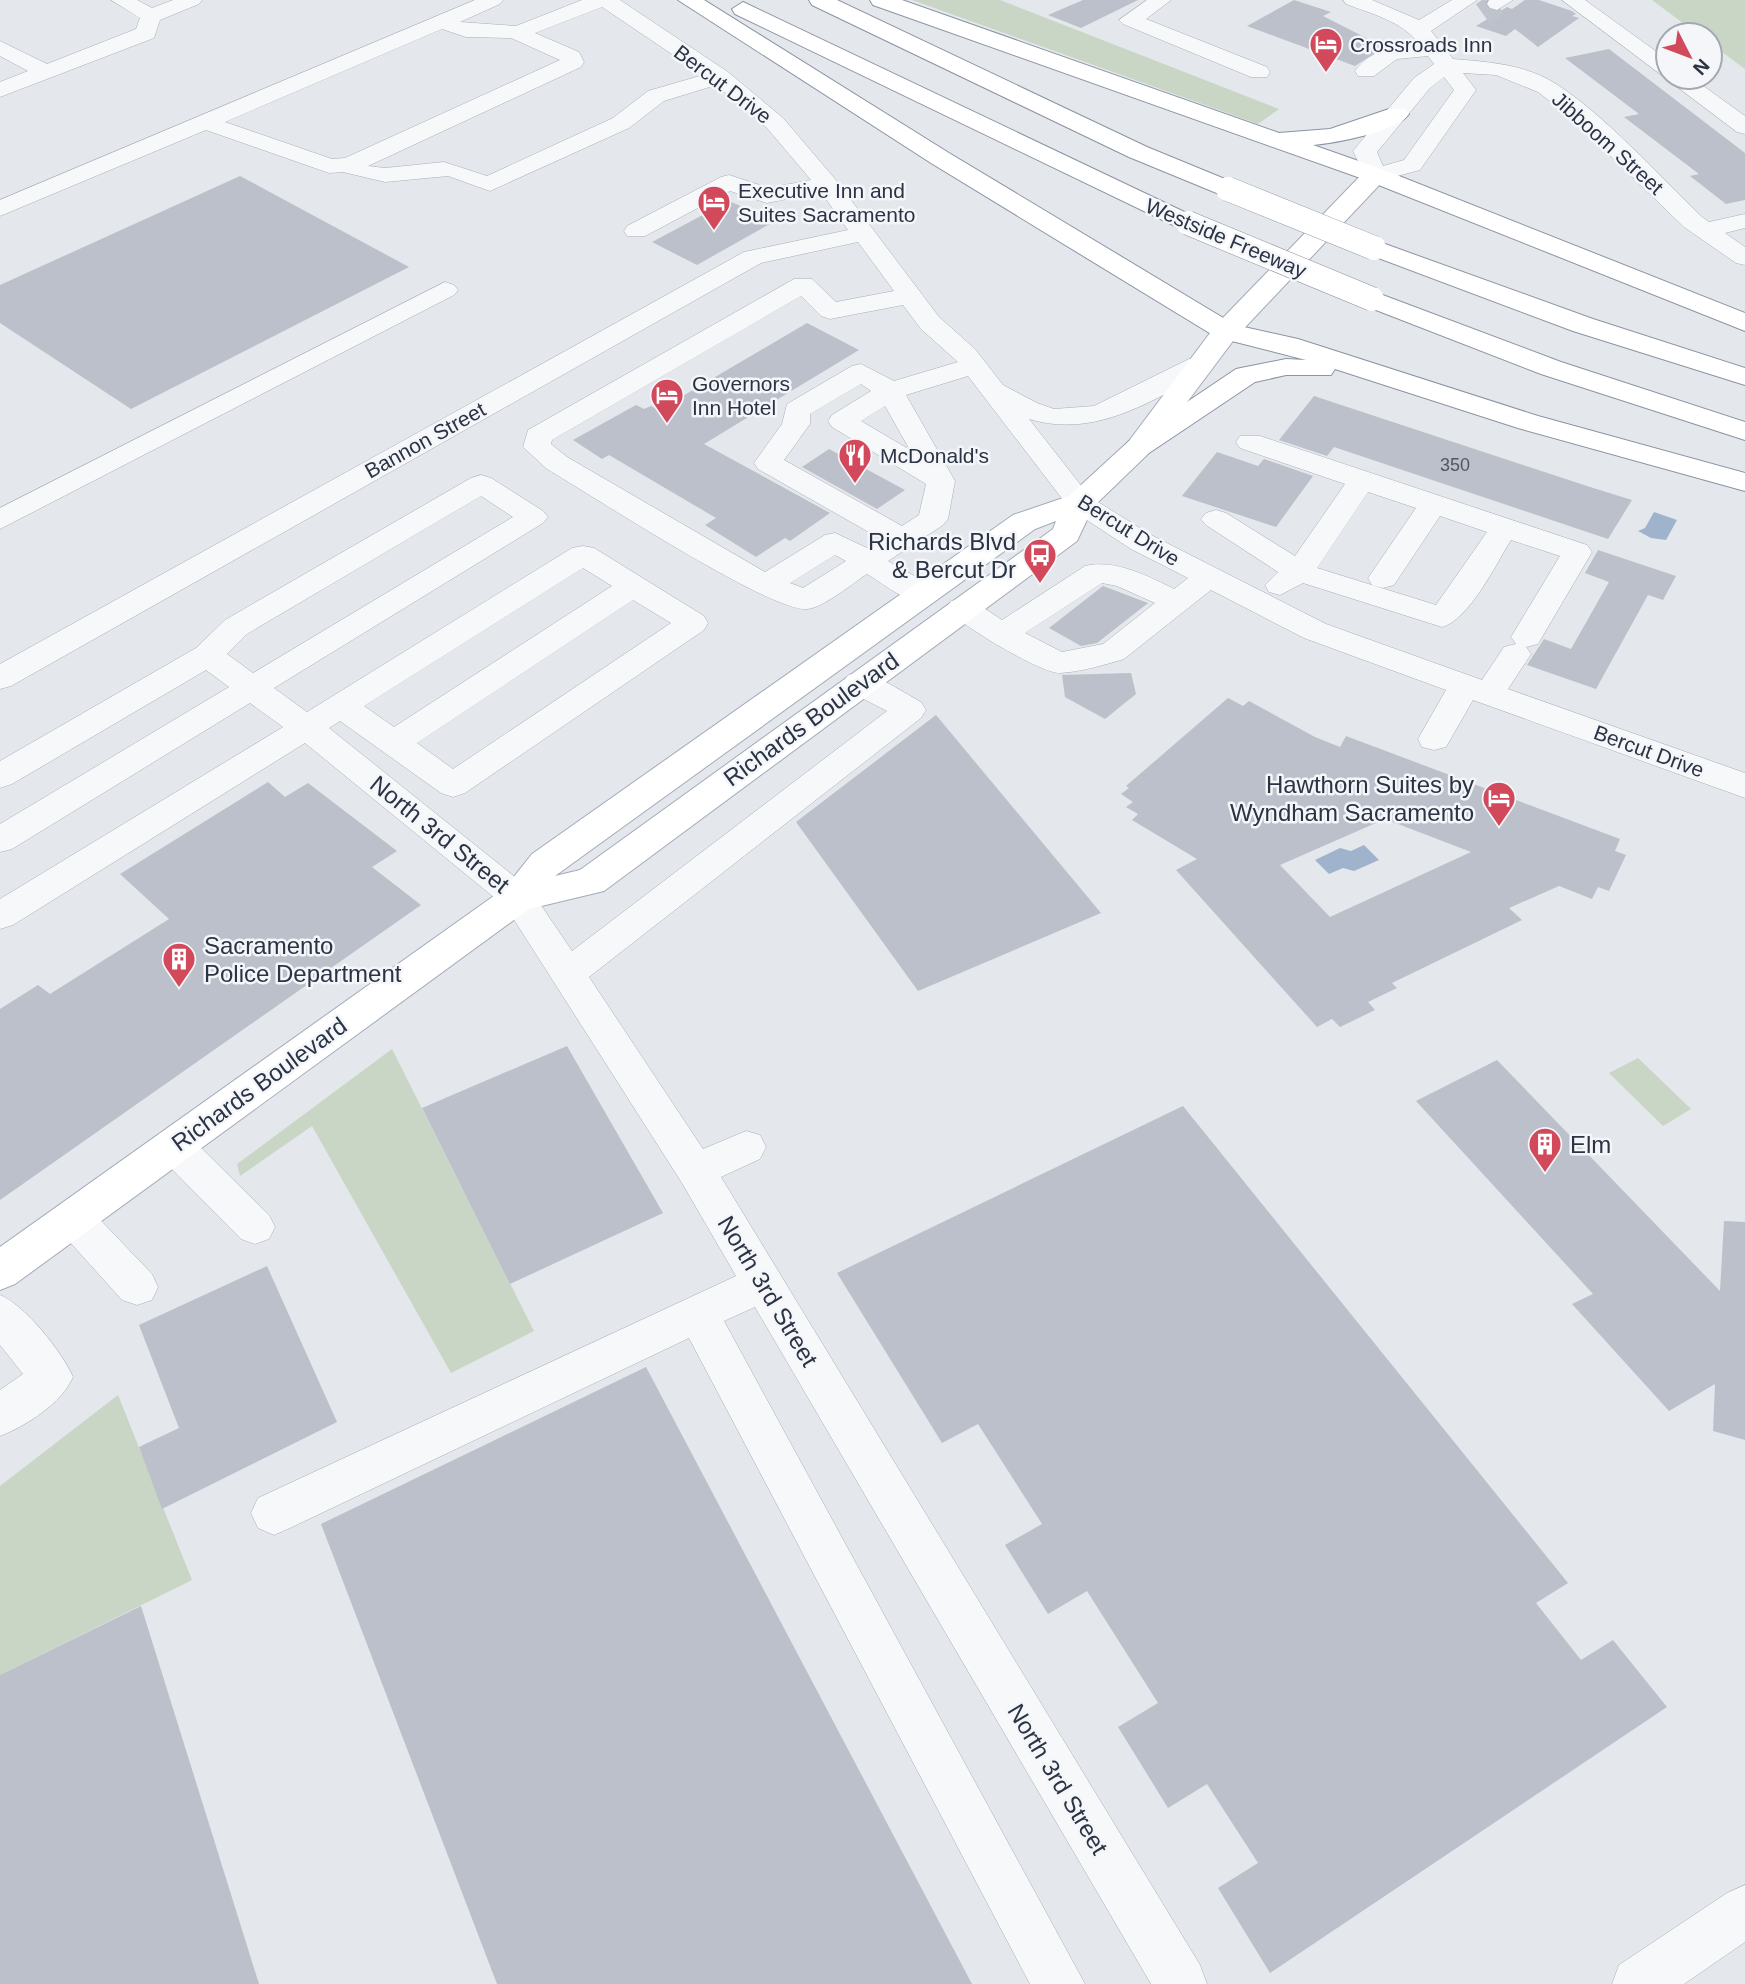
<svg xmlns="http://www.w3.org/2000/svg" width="1745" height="1984" font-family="Arial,sans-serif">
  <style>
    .green { fill: #c9d6c5 }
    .water { fill: #9fb4cc }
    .building { fill: #bbc0ca; fill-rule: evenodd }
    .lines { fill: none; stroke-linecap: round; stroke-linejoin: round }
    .minor-tunnel { stroke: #bfc3cb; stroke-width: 24; stroke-dasharray: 24 11; stroke-linecap: butt }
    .minor-casing { stroke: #a9aeb7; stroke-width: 1 }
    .major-casing { stroke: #a3abb8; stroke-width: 2 }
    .highway-casing { stroke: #8b94a3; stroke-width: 2 }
    .minor { fill: #f7f8fa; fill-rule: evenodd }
    .major { fill: #fff; fill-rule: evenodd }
    .highway { fill: #fff; fill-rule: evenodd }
    .highway-bridge-casing { stroke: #8b94a3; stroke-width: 25; stroke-linecap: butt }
    .highway-bridge { stroke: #fff; stroke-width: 24 }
    .labels { text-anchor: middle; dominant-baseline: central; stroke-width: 5; stroke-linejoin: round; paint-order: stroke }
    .far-number-label { font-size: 18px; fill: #4f5766 }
    .far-poi-label { font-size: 21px; fill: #2b3445; stroke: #f4f6f9; text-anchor: start }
    .far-street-label { font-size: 21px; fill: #2b3445; stroke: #f4f6f9 }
    .poi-label { font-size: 24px; fill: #2b3445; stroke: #f4f6f9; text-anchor: end }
    .street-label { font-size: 24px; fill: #2b3445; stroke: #f4f6f9 }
  </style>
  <rect width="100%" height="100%" fill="#e4e7ec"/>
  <g class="green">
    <polygon points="912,0 1000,0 1279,109 1258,124"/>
    <polygon points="1652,0 1745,0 1745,69 1710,43 1710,35 1699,35"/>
    <polygon points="392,1049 534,1331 451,1373 312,1126 240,1176 237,1164"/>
    <polygon points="1638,1058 1691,1109 1663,1126 1609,1073"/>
    <polygon points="118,1395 192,1580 0,1675 0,1486"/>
  </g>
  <g class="water">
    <polygon points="1654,512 1677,520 1666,540 1651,538 1638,531 1645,528"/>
    <polygon points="1364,845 1379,860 1354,871 1343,868 1329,874 1315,860 1340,848 1351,851"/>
  </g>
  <g class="building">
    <polygon points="1083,0 1138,0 1081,28 1048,15"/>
    <polygon points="1294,0 1331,12 1323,16 1384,47 1355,66 1247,26"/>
    <polygon points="1525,0 1539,0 1572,11 1576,14 1572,16 1579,18 1538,47 1515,29 1506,36 1476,26 1507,7 1512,9"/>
    <polygon points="1609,49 1745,153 1745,200 1726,204 1690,176 1699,174 1624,117 1639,114 1565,58"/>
    <polygon points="240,176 409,267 131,409 0,323 0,285"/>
    <polygon points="729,201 775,221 697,265 652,242"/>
    <polygon points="807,323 859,350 704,444 830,513 790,541 785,538 756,557 705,525 716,518 609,455 602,459 573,440 636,405 644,409 651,406 659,410"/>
    <polygon points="1314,396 1590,487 1632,500 1608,539 1334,447 1327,456 1279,440"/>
    <polygon points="829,449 905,490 877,509 802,467"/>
    <polygon points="1217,452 1258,466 1264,459 1313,476 1276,527 1182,496"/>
    <polygon points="1598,550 1676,576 1663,600 1648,595 1596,689 1527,665 1544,639 1571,649 1609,582 1585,573"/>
    <polygon points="1103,586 1148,603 1097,643 1081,646 1049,628"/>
    <polygon points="1131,673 1136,694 1105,719 1065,697 1062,675"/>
    <path d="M1228,698L1243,706L1249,701L1315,737L1340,747L1346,736L1620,839L1615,851L1626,855L1609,891L1598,887L1592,899L1559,886L1509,908L1522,920L1392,983L1397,988L1368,1002L1375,1010L1340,1027L1332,1019L1317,1027L1176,870L1197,859L1132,820L1138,814L1126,807L1133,802L1121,794L1129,788L1126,786ZM1385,819L1471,852L1330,917L1280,865Z"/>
    <polygon points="936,715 1101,913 918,991 796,822"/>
    <polygon points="268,782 285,797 308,783 397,851 372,867 421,905 0,1200 0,1009 38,985 50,994 169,919 120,874"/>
    <polygon points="567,1046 663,1213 510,1284 422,1108"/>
    <polygon points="1497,1060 1720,1291 1724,1221 1745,1222 1745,1440 1713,1431 1715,1384 1669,1411 1572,1304 1593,1294 1416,1101"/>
    <polygon points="1183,1106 1568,1583 1536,1603 1581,1660 1613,1640 1667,1707 1270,1973 1218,1888 1258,1863 1207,1784 1168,1808 1118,1727 1158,1703 1087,1591 1048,1614 1005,1545 1042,1524 978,1424 942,1443 837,1273"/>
    <polygon points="267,1266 337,1422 162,1509 139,1447 179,1428 139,1325"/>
    <polygon points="646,1367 972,1984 497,1984 321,1524"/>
    <polygon points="141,1606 259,1984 0,1984 0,1675"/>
  </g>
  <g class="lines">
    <polyline class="minor-tunnel" points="1483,14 1497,4"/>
    <defs>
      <g id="minor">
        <polygon points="111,0 137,0 152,8 173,0 202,0 199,4 160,20 154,38 0,97 0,82 28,71 0,56 0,41 47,64 136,29 140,18"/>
        <path d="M475,0H503L500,4L460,22L516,26L582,0H620L728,72L783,118L835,179L939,317L975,349L1003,385L1037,403L1054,409L1094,406L1189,359H1207L1211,365L1207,371C1152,401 1095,439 1029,419L1090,497L1151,535L1326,624L1482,680L1504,647L1516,644L1511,637L1560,556L1511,540C1496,564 1469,620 1442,627L1303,583L1280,595L1269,592L1265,585L1278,572L1206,525L1201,519L1206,513L1216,510L1226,513L1295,556L1345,484L1240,448L1236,442L1240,436H1260L1587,545L1592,552L1538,644L1526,647L1531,654L1508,689L1745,773V798L1473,700L1446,747L1434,750L1422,747L1418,739L1446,690L1304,638L1211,590L1124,659C1104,665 1080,672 1060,673C1042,674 956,623 947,608L951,601C971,596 985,609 1002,620L1085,566C1115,559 1148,576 1174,589L1188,578L1131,549L1070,509L968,376L906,395L955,481L948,519L943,525L888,561L932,586L936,593L932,600C909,606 887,586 867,574C853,583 823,608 807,609C770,612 590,494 547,469L523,447L528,430L794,279H812L836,302L894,291L858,242L761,263L11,686L0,689V664L744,252L848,230L821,192L767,203L730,191L645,236H627L624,231L627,226L721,177L729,175L769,188L811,180L767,128L716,85L664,101L629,128L490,191L448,176L385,182L343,172L329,173L206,130L0,216V200ZM602,7L703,75L648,91L613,118L487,176L444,162L385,168L368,166L581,67L584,62L579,52L535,33ZM442,29L466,37L511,38L560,60L345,158L332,159L225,122ZM801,296L821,316L830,319L903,305L921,329L958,362L894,381L861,364L852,366L787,404L782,424L754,463L758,469L881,539L867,548L835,533L825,535L765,572L567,457L551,444L552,440ZM861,384L871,391L832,415L828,421L832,427L926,484L919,515L902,526L784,460L810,424V414ZM885,406L910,450L861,421ZM1368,492L1416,508L1368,578L1372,585L1383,588L1394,585L1440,516L1487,532L1436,605L1317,568ZM835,555L846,561L803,588L790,583ZM1102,583L1117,586L1155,603L1103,644L1062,652L1025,633Z"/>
        <polygon points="1147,0 1171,0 1146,19 1267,67 1270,72 1267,77 1251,77 1123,24 1119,20"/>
        <path d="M1343,0H1372L1419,20L1452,0H1477L1431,31L1453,59C1488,62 1525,64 1556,84C1604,114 1659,176 1702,217L1709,222L1745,214V228L1725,233L1745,247V265L1736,263L1684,227L1567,114L1538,92L1496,75L1463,73L1476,90L1420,170L1375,182L1367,180L1353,151L1414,78L1434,64L1428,56L1397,59L1374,76H1358L1355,71C1371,49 1395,46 1419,44C1402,21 1372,14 1346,4ZM1444,77L1454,90L1404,160L1383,166L1377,152L1430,88Z"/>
        <polygon points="1489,0 1513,0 1497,10 1490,8 1487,4"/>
        <polygon points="1562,0 1585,0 1668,60 1668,77 1691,77 1745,116 1745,134 1737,132"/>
        <polygon points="445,282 454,285 458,290 454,295 0,529 0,508"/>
        <path d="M481,475L491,478L543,511L548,517L543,523L274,688L307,712L572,548L583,546L594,548L704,616L708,623L704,630L465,793L453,797L441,793L340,721L329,728L530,889L572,951L887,711L848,691L843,683L848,675C872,669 900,691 921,702L926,710L921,718L589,977L703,1149L746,1131L760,1135L766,1147L760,1159L721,1177L1200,1965L1207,1984H1151L755,1307L724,1321L1085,1984H1030L689,1338L290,1528L274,1535L258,1528L251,1513L258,1498L736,1276L682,1183L506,907L305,743L13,925L0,929V899L283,727L250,703L12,849L0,852V824L229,687L206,670L12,784L0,788V761L196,648L225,620L471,478ZM481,496L513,517L253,673L227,654L247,634ZM583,568L612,586L394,727L364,706ZM633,600L671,623L453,769L417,743Z"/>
        <polygon points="173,1129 187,1134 269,1215 275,1227 269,1239 255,1244 241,1239 159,1156 153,1145 159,1134"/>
        <polygon points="73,1201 87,1206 152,1274 158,1287 152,1300 137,1305 122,1300 59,1230 53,1218 59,1206"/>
        <path d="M0,1295C25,1305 62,1352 73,1377C62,1403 26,1426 0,1436V1390L23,1374L0,1345Z"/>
        <polygon points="1745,1885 1745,1942 1684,1984 1612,1984 1619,1965 1727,1893"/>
      </g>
      <path id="major" d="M1375,168L1384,170L1387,175L1384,180L1236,337L1149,453L1093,507L1077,541L604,891L529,909L15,1284L0,1290V1247L505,888L532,854L1013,515L1069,496L1129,441L1216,325L1366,170ZM1056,521L1053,529L580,870L555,876L1035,529Z"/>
      <g id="highway">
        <polygon points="678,0 704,0 949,153 1235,325 1298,339 1538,416 1745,473 1745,491 1518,428 1335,369 1331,375 1286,375 1255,382 1149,453 1139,456 1129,453 1124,447 1129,441 1236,369 1286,359 1306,360 1216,337 931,163"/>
        <polygon points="809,0 837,0 1147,147 1237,184 1240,189 1237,194 1219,194 1129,157 812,5"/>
        <path d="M870,0H902L1279,133L1330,129L1389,109H1405L1409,114C1397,132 1335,143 1313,145L1384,170L1745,313V331L1366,180L873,5Z"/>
        <polygon points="743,2 1197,218 1201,223 1197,228 1179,228 735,14 732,9"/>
        <polygon points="1374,240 1593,319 1745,368 1745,385 1573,331 1365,253 1361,248 1365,243"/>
        <polygon points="1372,291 1561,362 1745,422 1745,440 1541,374 1363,305 1359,299 1363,293"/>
      </g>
    </defs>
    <use href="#minor" class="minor-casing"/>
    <use href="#major" class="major-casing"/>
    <use href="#highway" class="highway-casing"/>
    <use href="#minor" class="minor"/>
    <use href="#major" class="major"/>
    <use href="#highway" class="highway"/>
    <defs>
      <g id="highway-bridge">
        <polyline points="1228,189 1374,248"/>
        <polyline points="1188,223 1372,299"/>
      </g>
    </defs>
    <use href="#highway-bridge" class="highway-bridge-casing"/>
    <use href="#highway-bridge" class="highway-bridge"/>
  </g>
  <defs>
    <symbol id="hotel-pin" viewBox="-11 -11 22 30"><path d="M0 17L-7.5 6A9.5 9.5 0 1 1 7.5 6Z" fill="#d1495b" stroke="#f4f6f9"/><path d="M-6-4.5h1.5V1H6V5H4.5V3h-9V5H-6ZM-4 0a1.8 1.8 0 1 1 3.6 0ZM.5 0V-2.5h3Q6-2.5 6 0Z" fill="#fff"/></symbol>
    <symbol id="restaurant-pin" viewBox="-11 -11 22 30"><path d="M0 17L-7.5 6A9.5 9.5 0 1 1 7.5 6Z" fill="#d1495b" stroke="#f4f6f9"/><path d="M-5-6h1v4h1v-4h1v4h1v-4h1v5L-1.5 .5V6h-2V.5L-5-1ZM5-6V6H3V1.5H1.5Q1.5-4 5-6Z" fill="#fff"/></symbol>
    <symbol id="bus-pin" viewBox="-11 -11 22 30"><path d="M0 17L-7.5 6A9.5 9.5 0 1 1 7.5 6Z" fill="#d1495b" stroke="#f4f6f9"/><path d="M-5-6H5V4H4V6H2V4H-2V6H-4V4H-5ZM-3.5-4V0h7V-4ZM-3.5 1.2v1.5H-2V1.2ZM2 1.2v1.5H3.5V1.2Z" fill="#fff"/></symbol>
    <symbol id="building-pin" viewBox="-11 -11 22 30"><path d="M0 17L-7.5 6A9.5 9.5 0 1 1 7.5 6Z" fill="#d1495b" stroke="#f4f6f9"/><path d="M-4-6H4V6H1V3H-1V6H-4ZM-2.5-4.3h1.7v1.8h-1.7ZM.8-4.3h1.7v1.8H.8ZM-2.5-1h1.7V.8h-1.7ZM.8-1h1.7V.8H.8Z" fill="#fff"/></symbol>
  </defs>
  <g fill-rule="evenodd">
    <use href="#hotel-pin" x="1307" y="25" width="38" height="52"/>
    <use href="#hotel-pin" x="695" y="183" width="38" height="52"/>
    <use href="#hotel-pin" x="648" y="376" width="38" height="52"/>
    <use href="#restaurant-pin" x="836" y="436" width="38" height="52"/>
    <use href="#bus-pin" x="1021" y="536" width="38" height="52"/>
    <use href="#hotel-pin" x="1480" y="779" width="38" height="52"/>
    <use href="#building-pin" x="160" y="940" width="38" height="52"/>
    <use href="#building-pin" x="1526" y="1125" width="38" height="52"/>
  </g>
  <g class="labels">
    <g class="far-number-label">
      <text x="1455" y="465">350</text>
    </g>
    <g class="far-poi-label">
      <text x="1350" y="44">Crossroads Inn</text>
      <text x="738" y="190">Executive Inn and<tspan x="738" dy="24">Suites Sacramento</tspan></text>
      <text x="692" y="383">Governors<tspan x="692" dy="24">Inn Hotel</tspan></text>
      <text x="880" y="455">McDonald's</text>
    </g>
    <g class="far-street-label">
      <text transform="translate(723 84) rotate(37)">Bercut Drive</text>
      <text transform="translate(1608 143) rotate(42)">Jibboom Street</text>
      <text transform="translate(1226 238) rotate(23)">Westside Freeway</text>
      <text transform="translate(425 440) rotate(-29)">Bannon Street</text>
      <text transform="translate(1129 530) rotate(32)">Bercut Drive</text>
      <text transform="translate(1649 751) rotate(20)">Bercut Drive</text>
    </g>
    <g class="poi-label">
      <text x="1016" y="541">Richards Blvd<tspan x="1016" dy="28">&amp; Bercut Dr</tspan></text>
      <text x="1474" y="784">Hawthorn Suites by<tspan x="1474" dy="28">Wyndham Sacramento</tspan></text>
      <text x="204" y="945" text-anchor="start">Sacramento<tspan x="204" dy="28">Police Department</tspan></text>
      <text x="1570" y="1144" text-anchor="start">Elm</text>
    </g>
    <g class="street-label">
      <text transform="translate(811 719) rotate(-36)">Richards Boulevard</text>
      <text transform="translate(440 834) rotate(39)">North 3rd Street</text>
      <text transform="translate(259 1084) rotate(-36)">Richards Boulevard</text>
      <text transform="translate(768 1291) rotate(59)">North 3rd Street</text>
      <text transform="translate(1058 1779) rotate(59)">North 3rd Street</text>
    </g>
  </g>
  <g transform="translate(1689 56) rotate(132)"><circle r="33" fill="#f4f6f9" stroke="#a4a8b1" stroke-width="2"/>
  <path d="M0-5L12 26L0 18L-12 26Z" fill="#d1495b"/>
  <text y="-10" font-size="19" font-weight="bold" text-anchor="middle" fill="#2b3445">N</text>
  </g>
</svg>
